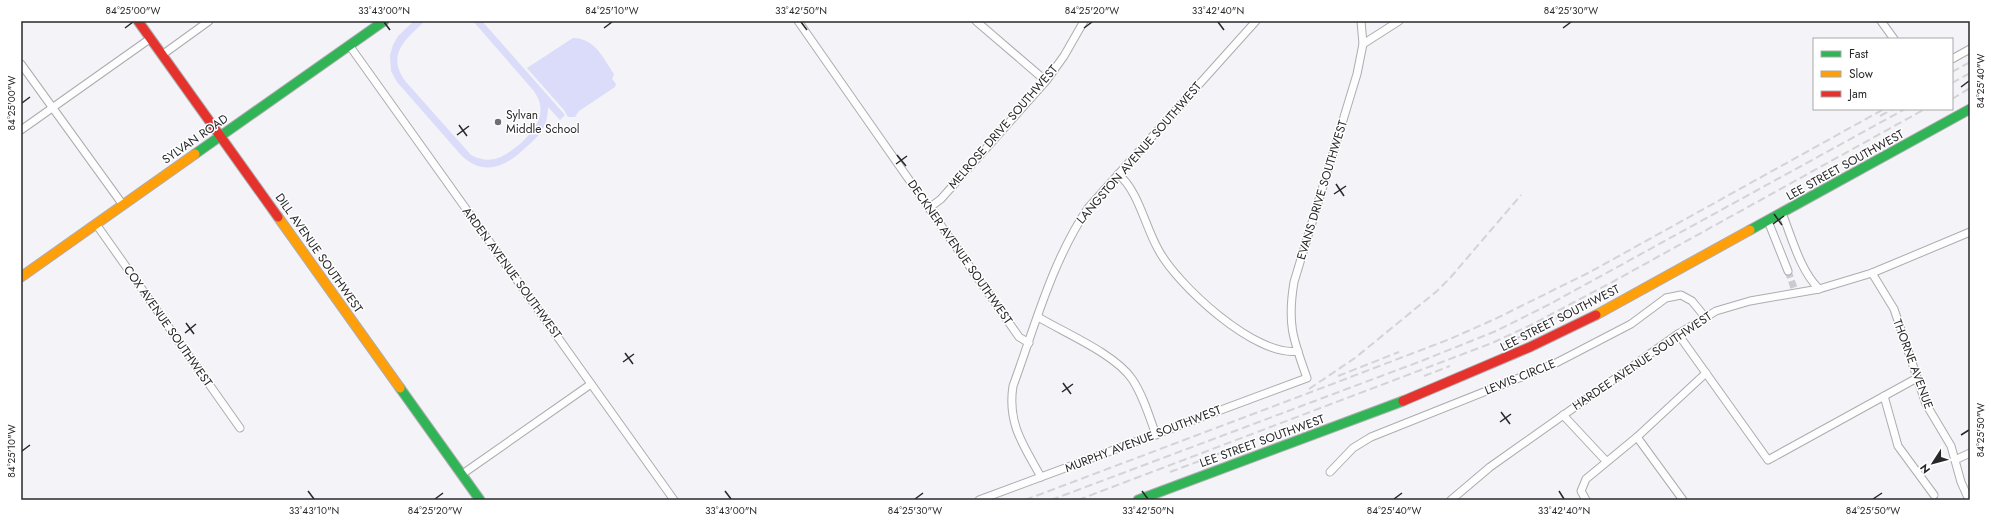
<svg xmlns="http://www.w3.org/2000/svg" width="1991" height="521" font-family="Jost,sans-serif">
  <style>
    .green { fill: #dadcf9 }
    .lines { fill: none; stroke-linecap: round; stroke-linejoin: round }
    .street-tunnel { stroke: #cacacf; stroke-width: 7; stroke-dasharray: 7 3.5; stroke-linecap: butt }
    .street-casing { stroke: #adadb0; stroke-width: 9 }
    .fast-casing { stroke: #adadb0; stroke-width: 11 }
    .slow-casing { stroke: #adadb0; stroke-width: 11 }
    .jam-casing { stroke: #adadb0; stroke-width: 11 }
    .street { stroke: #fdfdfe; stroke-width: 7 }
    .fast { stroke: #30b455; stroke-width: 9 }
    .slow { stroke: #ff9f0a; stroke-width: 9 }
    .jam { stroke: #e5322d; stroke-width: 9 }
    .rail { stroke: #d4d4d5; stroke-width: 2; stroke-dasharray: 8 4; stroke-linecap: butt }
    .ticks { fill: none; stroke: #28282b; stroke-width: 1.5 }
    .poi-dot { fill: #6f6f73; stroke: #fff; stroke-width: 1.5 }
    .labels { text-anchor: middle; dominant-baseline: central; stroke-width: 3; stroke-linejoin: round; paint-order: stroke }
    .poi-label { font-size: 12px; fill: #28282b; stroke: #fff; text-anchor: start }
    .street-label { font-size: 12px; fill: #28282b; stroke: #fff }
    .neatline { fill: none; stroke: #28282b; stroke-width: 1.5 }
    .ticks-label { font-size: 10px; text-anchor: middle; fill: #28282b }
  </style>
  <rect width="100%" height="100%" fill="#f3f3f8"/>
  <g class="green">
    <path d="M414,21H425C406,39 385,55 406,82L471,155C492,166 505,156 521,143C537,128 549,111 533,90L473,21H482L565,115L560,120L548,107C548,128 538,137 523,150C504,168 482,176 461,155L397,82L391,71L390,55L393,45L398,36Z"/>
    <path d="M573,38C595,38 603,58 614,74L612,79L616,84L615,87L579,111L575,117H568L564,110L527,68Z"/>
  </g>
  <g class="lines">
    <polyline class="street-tunnel" points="1788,271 1794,288"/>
    <defs>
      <g id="street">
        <polyline points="798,21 1019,337 1029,343"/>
        <polyline points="976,21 1046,81"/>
        <polyline points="1361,21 1363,44"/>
        <polyline points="1881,21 1894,39"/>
        <polyline points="349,45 674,500"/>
        <polyline points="162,55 209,21"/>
        <polyline points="1952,59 1970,49"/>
        <polyline points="21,64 123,205"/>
        <polyline points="21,130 151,38"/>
        <path d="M1118,174C1138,190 1145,226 1158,249C1176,284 1256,358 1298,351"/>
        <polyline points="929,208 941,199 1046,81 1064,56 1084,21"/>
        <path d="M1782,213C1792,238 1800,270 1819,289"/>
        <polyline points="1768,221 1788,271"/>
        <polyline points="96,224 240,428"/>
        <polyline points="1872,273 1894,309 1926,404 1951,446 1961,482 1969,500"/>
        <path d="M1038,317C1065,333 1115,354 1132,379C1143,395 1149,416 1156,435"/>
        <polyline points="1678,334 1768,460 1917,378"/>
        <polyline points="1884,396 1898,446 1934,495"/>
        <polyline points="1563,415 1606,461"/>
        <polyline points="1637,437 1683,500"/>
        <polyline points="1955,460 1970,453"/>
        <polyline points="1330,472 1353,448 1371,437 1554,364 1631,324 1666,298 1681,295 1692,301 1705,317"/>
        <polyline points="461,475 591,384"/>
        <path d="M1041,477C1024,446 1007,424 1013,386C1035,326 1052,261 1088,208L1256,21"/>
        <path d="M979,500L1307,378C1293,339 1287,324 1294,282L1357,74L1363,44L1399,21"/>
        <polyline points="1451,500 1490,467 1678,334 1716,311 1750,301 1819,289 1872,273 1970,232"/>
        <polyline points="1586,500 1581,491 1586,479 1637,437 1706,373"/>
      </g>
      <g id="fast">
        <polyline points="195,154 384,21"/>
        <polyline points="1750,230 1970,109"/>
        <polyline points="400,388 480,500"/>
        <polyline points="1138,500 1403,401"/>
      </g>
      <g id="slow">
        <polyline points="278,217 400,388"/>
        <polyline points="21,277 195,154"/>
        <polyline points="1596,315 1750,230"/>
      </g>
      <g id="jam">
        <polyline points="138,21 278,217"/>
        <polyline points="1403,401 1530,347 1596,315"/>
      </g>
    </defs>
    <use href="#street" class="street-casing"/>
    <use href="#fast" class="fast-casing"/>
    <use href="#slow" class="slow-casing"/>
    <use href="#jam" class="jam-casing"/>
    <use href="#street" class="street"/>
    <use href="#fast" class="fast"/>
    <use href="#slow" class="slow"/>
    <use href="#jam" class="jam"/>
    <g class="rail">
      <polyline points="1952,72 1970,62"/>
      <polyline points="1952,83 1970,73"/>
      <polyline points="1952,99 1970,88"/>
      <polyline points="1880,116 1893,109"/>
      <polyline points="1502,345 1535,330 1572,310"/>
      <polyline points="1338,376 1399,352"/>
      <polyline points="1424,376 1450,366"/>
      <polyline points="1309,389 1355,358 1437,291 1450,278 1521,195"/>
      <polyline points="1170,472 1250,442"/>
      <polyline points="1025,500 1314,391 1450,339 1495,319 1590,272 1884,109"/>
      <polyline points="1051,500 1424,360 1496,331 1550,304 1905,109"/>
      <polyline points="1078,500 1492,343 1531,325 1616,280 1925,109"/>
    </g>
  </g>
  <path class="ticks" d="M384,22L390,30M801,22L807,30M1218,22L1224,30M125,28L133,22M604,28L612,22M1084,28L1092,22M1563,28L1571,22M1961,87L1969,81M22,103L30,97M459,125L467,136M457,135L469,126M897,155L906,166M896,164L907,156M1336,184L1344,196M1334,194L1346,186M1774,214L1782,225M1773,224L1784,216M186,323L194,334M185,333L196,324M625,353L633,364M623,362L634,354M1063,383L1071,394M1062,392L1073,384M1501,412L1510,424M1500,422L1511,414M1961,435L1969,430M22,451L30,445M308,491L314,499M725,491L731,499M1142,491L1148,499M1559,491L1564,499M435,499L443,493M915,499L923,493M1394,499L1402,493M1873,499L1882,493"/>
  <circle class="poi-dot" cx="498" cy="122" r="4"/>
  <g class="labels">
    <g class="poi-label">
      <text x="506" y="115">Sylvan<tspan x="506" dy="14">Middle School</tspan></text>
    </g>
    <g class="street-label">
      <text transform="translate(1003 127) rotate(-49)">MELROSE DRIVE SOUTHWEST</text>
      <text transform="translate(195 139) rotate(-35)">SYLVAN ROAD</text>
      <text transform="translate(1139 153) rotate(-49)">LANGSTON AVENUE SOUTHWEST</text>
      <text transform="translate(1845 165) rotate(-29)">LEE STREET SOUTHWEST</text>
      <text transform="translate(1322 190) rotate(-73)">EVANS DRIVE SOUTHWEST</text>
      <text transform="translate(960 252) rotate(55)">DECKNER AVENUE SOUTHWEST</text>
      <text transform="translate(319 253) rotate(55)">DILL AVENUE SOUTHWEST</text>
      <text transform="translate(512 273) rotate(54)">ARDEN AVENUE SOUTHWEST</text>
      <text transform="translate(1560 318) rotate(-27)">LEE STREET SOUTHWEST</text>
      <text transform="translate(168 326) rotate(55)">COX AVENUE SOUTHWEST</text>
      <text transform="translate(1642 361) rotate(-34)">HARDEE AVENUE SOUTHWEST</text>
      <text transform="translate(1913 364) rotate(70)">THORNE AVENUE</text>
      <text transform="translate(1520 377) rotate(-22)">LEWIS CIRCLE</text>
      <text transform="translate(1143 439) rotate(-21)">MURPHY AVENUE SOUTHWEST</text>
      <text transform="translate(1262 441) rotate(-20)">LEE STREET SOUTHWEST</text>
    </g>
  </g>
  <rect width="1991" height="521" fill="none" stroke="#ffffff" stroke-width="44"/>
  <rect x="1813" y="38" width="140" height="72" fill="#ffffff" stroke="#a9a9aa"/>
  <rect x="1821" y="51" width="20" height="6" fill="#30b455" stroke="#a9a9aa"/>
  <text x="1849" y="58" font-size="12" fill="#28282b">Fast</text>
  <rect x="1821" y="71" width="20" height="6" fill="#ff9f0a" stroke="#a9a9aa"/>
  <text x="1849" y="78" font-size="12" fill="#28282b">Slow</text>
  <rect x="1821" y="91" width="20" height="6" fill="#e5322d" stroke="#a9a9aa"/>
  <text x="1849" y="98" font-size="12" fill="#28282b">Jam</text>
  <g transform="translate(1933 463) rotate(234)" stroke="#ffffff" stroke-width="3" paint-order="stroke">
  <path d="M0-3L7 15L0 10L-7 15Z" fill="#28282b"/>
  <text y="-6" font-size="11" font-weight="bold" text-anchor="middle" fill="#28282b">N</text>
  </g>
  <rect x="22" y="22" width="1947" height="477" class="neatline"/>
  <g class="ticks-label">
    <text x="133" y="14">84°25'00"W</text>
    <text x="384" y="14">33°43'00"N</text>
    <text x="612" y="14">84°25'10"W</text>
    <text x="801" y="14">33°42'50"N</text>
    <text x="1092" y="14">84°25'20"W</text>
    <text x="1218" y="14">33°42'40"N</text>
    <text x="1571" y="14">84°25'30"W</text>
    <text transform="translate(1980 81) rotate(-90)" y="4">84°25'40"W</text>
    <text transform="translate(11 103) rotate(-90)" y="4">84°25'00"W</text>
    <text transform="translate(1980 430) rotate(-90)" y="4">84°25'50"W</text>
    <text transform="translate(11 451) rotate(-90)" y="4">84°25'10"W</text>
    <text x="314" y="514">33°43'10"N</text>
    <text x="435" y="514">84°25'20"W</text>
    <text x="731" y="514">33°43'00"N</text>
    <text x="915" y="514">84°25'30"W</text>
    <text x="1148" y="514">33°42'50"N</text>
    <text x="1394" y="514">84°25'40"W</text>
    <text x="1564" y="514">33°42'40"N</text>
    <text x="1873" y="514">84°25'50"W</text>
  </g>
</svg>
